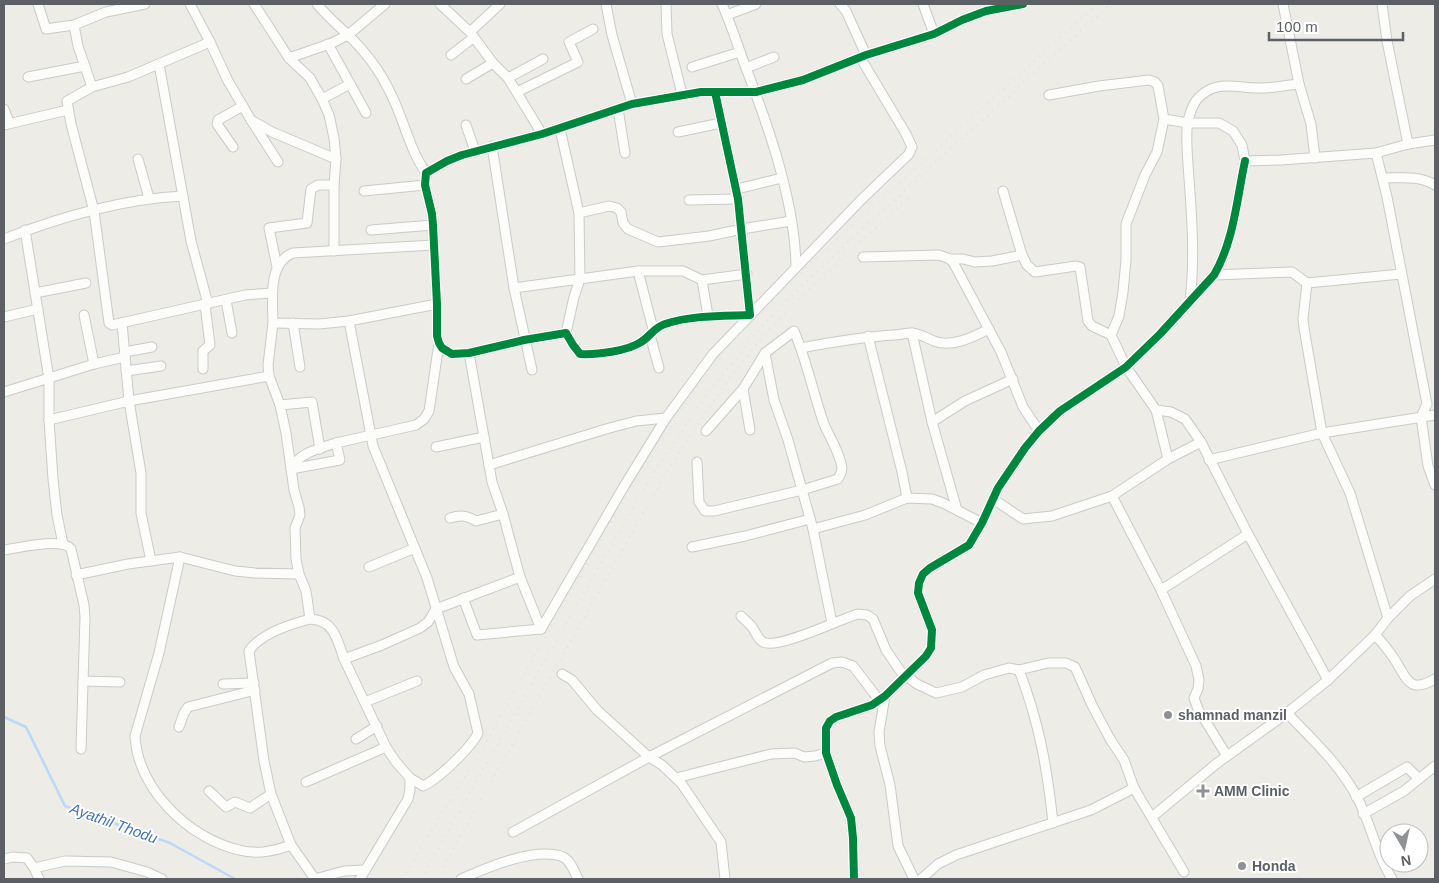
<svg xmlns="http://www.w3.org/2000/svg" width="1439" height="883" font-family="Helvetica,sans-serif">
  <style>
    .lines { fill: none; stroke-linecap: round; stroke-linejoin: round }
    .stream { stroke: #bbd8f8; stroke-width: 2.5 }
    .minor-casing { stroke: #cacac9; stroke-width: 11 }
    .minor { stroke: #fcfcfb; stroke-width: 9 }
    .rail { stroke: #e3e4e3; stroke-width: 2.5; stroke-dasharray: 1 6; stroke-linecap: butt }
    .cycleway-casing { stroke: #fff; stroke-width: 11 }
    .cycleway { stroke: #00873e; stroke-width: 8 }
    .poi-dot { fill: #8f9192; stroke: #fff; stroke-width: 2 }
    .labels { text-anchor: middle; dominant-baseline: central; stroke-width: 4; stroke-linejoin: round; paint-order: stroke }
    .poi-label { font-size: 14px; font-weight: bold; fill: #5c6065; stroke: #fff; text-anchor: start }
    .water-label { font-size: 15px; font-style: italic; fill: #4274bc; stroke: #fff }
  </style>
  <rect width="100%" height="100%" fill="#edece7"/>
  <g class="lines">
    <polyline class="stream" points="4,717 26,727 65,806 170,843 235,879"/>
    <defs>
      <g id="minor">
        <polyline points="38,4 46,29 74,25 106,12 145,4"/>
        <polyline points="190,4 210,42 228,81 251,120 272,132 336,159"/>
        <polyline points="254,4 289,58 310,78 322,99 329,115 334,138 336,159 334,185 334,251"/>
        <path d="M317,4C326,15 336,24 347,34C364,50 380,71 390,92C404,119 409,149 426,173"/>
        <polyline points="440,4 470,32 493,63 508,78 542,134"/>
        <polyline points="606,4 612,35 632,104"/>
        <polyline points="666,4 667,34 682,94"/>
        <path d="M722,4C731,24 738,47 746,68C769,128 795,202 796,267"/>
        <polyline points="840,4 846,11 866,55"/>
        <polyline points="923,4 934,34"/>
        <polyline points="1283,4 1299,84 1311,124 1315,158"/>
        <polyline points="1382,4 1387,41 1408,144"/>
        <polyline points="727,15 756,4"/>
        <polyline points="74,25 78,46 92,87 67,101 71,124 94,211 109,323 112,325 245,295 272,293"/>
        <polyline points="470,32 500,4"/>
        <polyline points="328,44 366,113"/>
        <polyline points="451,55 473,38"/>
        <polyline points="289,58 332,43 348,35 385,4"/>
        <polyline points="159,64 191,241 208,304"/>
        <polyline points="692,67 740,52"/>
        <polyline points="746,68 774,57"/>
        <polyline points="28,77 85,66"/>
        <polyline points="508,78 543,59"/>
        <polyline points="466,79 493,63"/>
        <polyline points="92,87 128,77 210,42"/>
        <polyline points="517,92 578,62 569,42 593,29"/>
        <path d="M715,92L738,199L750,315C723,316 692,315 665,324C653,328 651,336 641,342C628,351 596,355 580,354L573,345L566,333L524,340L469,353L452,354L442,348L439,343L437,336V304L433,225L432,214L425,185L426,173L447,161L462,155L542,134L632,104L701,92H756L803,80L866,55L934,34L962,20L986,11L1023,4"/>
        <polyline points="1049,95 1099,86 1149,80 1155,82 1158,86 1164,119 1188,123 1219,123 1233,131 1242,145 1245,161 1281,160 1376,153 1408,144 1435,140"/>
        <polyline points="322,99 350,84"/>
        <polyline points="4,109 9,122"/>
        <polyline points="618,109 625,153"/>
        <polyline points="251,120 278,162"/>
        <polyline points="4,125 68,110"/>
        <polyline points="466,125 475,151"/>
        <polyline points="560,129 579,213 580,279 574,297 566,333"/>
        <polyline points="678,132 721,123"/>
        <polyline points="492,146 514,288 532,370"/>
        <polyline points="233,147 217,124 218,120 243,106"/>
        <polyline points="1376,153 1387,197 1427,404 1421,417 1428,466 1435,485"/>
        <polyline points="138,159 149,198"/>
        <path d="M1383,178C1401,178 1419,175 1435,185"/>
        <polyline points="737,189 782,178"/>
        <polyline points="364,191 425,185"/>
        <polyline points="1003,191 1022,255 1027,265 1035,272 1076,266 1080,267 1088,321 1092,326 1111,335 1126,367 1156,410 1171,412 1185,419 1201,442 1248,534 1328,680"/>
        <polyline points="689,200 738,199"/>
        <polyline points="579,213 609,206 617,208 621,212 623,223 628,229 658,242 709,236 742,229 791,221"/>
        <polyline points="25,230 49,379 49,420 53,479 57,515 63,544"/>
        <polyline points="371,230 433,225"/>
        <path d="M4,239C60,217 122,199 183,196"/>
        <path d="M434,245L293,253C267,263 273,301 273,323L319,324L349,321L437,304"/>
        <polyline points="863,257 939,255 950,259 963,259 975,262 992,261 1022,255"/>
        <polyline points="950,259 954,264 1001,352 1023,407 1039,431"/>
        <polyline points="277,267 269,228 307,223 311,189 318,185 334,185"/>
        <polyline points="638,271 653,329"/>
        <polyline points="1214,275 1292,272 1307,283 1401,274"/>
        <polyline points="1307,283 1303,319 1304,328 1322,433 1350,493 1388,618"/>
        <polyline points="514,288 638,271 683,271 702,280"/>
        <polyline points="35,293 86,283"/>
        <polyline points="226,300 232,333"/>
        <path d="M1190,300C1195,259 1192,220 1189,178C1188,164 1185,134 1188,121C1192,105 1196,96 1211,89C1224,83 1243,88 1257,88C1270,89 1285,85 1299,84"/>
        <polyline points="84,315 94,364"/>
        <polyline points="708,316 702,280 747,274"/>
        <polyline points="4,317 38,309"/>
        <path d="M349,321L373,446L427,578L454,667L469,694L478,733C471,748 437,780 423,786L410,778"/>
        <polyline points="122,323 129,401 141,473 141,513 151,561"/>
        <path d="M273,323L268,365L269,376L280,405L286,433L294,490L299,507L300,515L295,528L296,559L299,574L306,591L310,619C334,620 337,639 344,659L382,645L420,628L428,622L436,609L520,577"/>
        <polyline points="293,323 300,367"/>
        <polyline points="912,333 932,422 957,510"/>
        <polyline points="650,335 659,368"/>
        <polyline points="1111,335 1119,316 1123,292 1126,260 1126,224 1145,175 1157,152 1164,119"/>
        <polyline points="868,336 902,472 907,498"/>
        <path d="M801,348C832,342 862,337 893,335C899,335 906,333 912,333C920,334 927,338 934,341C952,348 973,337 989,329"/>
        <polyline points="125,352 152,347"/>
        <polyline points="469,353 492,482 503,514 520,577 541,629"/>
        <polyline points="765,353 774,400 788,440 813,529 832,623"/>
        <polyline points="203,369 203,351 210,345 205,305"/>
        <polyline points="126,371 161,366"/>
        <polyline points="743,389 750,430"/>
        <polyline points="4,392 94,364 125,357"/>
        <polyline points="280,405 312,402 320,449"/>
        <polyline points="1156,410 1168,459"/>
        <polyline points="49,420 129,401 269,376"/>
        <polyline points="932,422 965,401 1013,379"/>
        <polyline points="436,447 484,437"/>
        <polyline points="1209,460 1322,433 1435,415"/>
        <path d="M697,462L699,502L705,511H714L802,490L838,479C840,475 842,472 842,468C840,453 830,438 824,424C813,393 807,361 794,331L765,353L743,389L706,431"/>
        <polyline points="489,465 606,429 636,421 666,418"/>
        <polyline points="291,469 340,460 336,443 416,425 424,419 429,411 439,343"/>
        <path d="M291,469C298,453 321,448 336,443"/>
        <polyline points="1112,496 1161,590"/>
        <polyline points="993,499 1023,519 1052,516 1112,496 1168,459 1201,442"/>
        <path d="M450,518C460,515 466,515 476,521L503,514"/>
        <polyline points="813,529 865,515 907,498 932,499 943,503 982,523"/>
        <polyline points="692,547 745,536 810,519"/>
        <path d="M4,550C18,548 62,537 71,549L84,605L85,617L81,749"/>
        <path d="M180,557L159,653L135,736C138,789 188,838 239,850C257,855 274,851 291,845L315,879L344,871L365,870"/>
        <polyline points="369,567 415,548"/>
        <polyline points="76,575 128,564 180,557 235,571 255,573 299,574"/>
        <polyline points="463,598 477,635 541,629"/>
        <path d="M741,616C744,619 749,623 752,627C756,632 757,639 763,642C777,650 840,619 858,614L867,615L873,619L886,650L901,672L917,684L936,693L962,687L984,675L1009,668L1019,670L1048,663H1066L1075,667L1092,705L1110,739L1124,760L1134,788L1184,872"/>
        <polyline points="541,629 623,488 666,418 713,354 861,200 909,154 912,147 906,134 860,57"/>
        <path d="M1375,635C1383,643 1389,651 1395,660C1407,679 1409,694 1435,679"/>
        <polyline points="344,659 386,747 396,762 410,778 410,790 408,799 360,879"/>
        <path d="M1019,670C1039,722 1047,767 1053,823"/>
        <polyline points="562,674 572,680 597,710 649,757 662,765 681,783 721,842 725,879"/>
        <polyline points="83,681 120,682"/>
        <polyline points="223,684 254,683"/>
        <polyline points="885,696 879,732 880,746 890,785 898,846 914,879"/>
        <polyline points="365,702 417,681"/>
        <path d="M1287,713C1312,739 1340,765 1357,797C1371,824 1376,854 1392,879"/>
        <polyline points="179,727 184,713 188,707 255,690"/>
        <polyline points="356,739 377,726"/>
        <polyline points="1227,756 1198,709 1194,698 1198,689 1199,680 1196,666 1161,590 1248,534"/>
        <polyline points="676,778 771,754 795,753 804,757 815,756 826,753"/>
        <polyline points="306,782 386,747"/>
        <polyline points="209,791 226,807 235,802 250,808 271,794"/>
        <polyline points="1356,797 1407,767 1417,777"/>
        <polyline points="1363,814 1404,791 1435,766"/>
        <polyline points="1152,817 1216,764 1287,713 1328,680 1375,635 1388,618 1410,596 1435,579"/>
        <polyline points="513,832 649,757 832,663 842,662 853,666 879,700"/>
        <path d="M291,845L271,794L264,761L249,651C260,634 291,624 310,619"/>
        <polyline points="4,859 13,857 27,858 34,868 39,879"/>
        <polyline points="34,868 65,861 111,862 147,872 162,879"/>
        <path d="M461,879C486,868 536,846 563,857C571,861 574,871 578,879"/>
        <path d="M854,879L853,838L851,818L837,785L826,753V728L830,721L836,717L872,705L885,696L926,656L931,648L932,630L918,593L919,583L923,574L930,568L969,545L982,523L998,488L1025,448L1039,431L1060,411L1126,367L1160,334L1214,275C1234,241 1237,198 1245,161"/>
        <polyline points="921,879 938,864 956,855 1091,810 1134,788"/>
      </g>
    </defs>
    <use href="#minor" class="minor-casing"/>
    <use href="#minor" class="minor"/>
    <g class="rail">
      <polyline points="403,879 427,837 480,753 517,686 627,495 682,408 724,351 773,299 833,243 1097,4"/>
      <polyline points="421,879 556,641 655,470 710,390 757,332 785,302 856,235 1110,4"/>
      <path d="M436,879L670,466C701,420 731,372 768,331C813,283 863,240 911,195"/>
    </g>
    <defs>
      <g id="cycleway">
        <path d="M715,92L738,199L750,315C723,316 692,315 665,324C653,328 651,336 641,342C628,351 596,355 580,354L573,345L566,333L524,340L469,353L452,354L442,348L439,343L437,336V304L433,225L432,214L425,185L426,173L447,161L462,155L542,134L632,104L701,92H756L803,80L866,55L934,34L962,20L986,11L1023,4"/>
        <path d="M854,879L853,838L851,818L837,785L826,753V728L830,721L836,717L872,705L885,696L926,656L931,648L932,630L918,593L919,583L923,574L930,568L969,545L982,523L998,488L1025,448L1039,431L1060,411L1126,367L1160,334L1214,275C1234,241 1237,198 1245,161"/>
      </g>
    </defs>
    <use href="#cycleway" class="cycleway-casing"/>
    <use href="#cycleway" class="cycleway"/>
  </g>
  <g class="poi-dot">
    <circle cx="1168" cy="715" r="5"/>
    <path d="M1200.5 783.5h5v5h5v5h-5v5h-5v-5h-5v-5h5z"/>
    <circle cx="1242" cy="866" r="5"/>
  </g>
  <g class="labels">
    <g class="poi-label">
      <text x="1178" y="715">shamnad manzil</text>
      <text x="1214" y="791">AMM Clinic</text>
      <text x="1252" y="866">Honda</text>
    </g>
    <g class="water-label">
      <text transform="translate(114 823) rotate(20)">Ayathil Thodu</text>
    </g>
  </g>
  <rect width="1439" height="883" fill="none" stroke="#5c6065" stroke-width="10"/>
  <g transform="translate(1404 848) rotate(171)"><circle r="24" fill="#ffffff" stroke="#bebfc1"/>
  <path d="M0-4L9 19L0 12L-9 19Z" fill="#8f9192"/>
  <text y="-8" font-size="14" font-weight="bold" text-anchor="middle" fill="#5c6065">N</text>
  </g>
  <path d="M1269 32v8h134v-8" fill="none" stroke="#5c6065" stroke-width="2.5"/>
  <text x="1276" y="32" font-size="15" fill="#5c6065" stroke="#ffffff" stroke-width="4" paint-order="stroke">100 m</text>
</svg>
